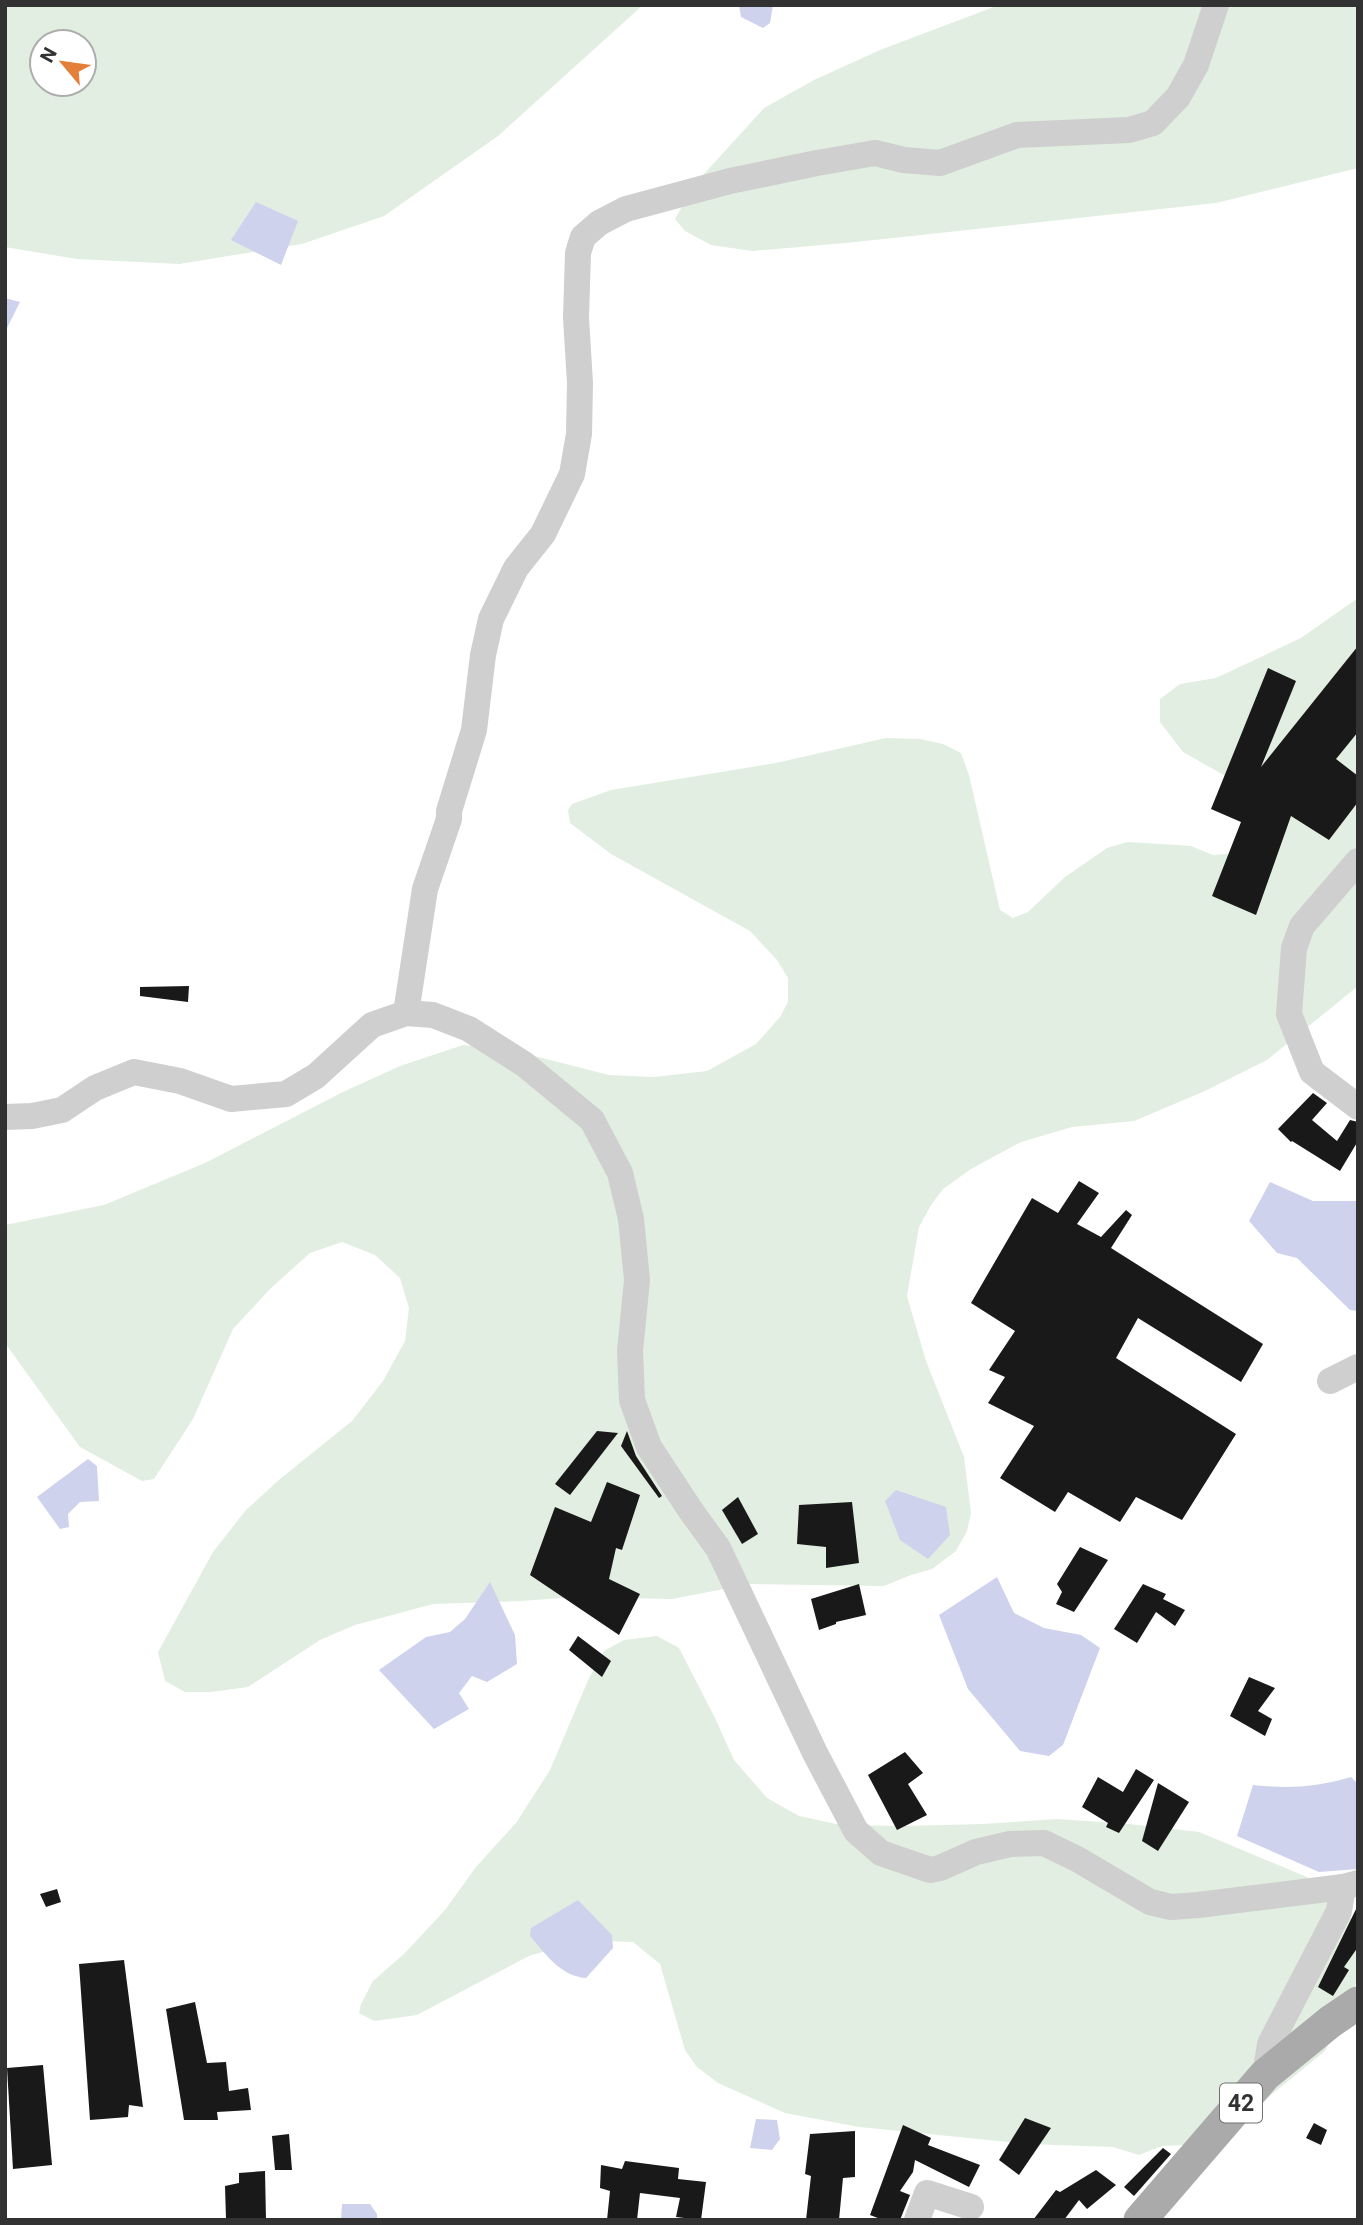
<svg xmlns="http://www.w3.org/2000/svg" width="1363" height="2225" font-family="Roboto,sans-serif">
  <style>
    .green { fill: #e2eee1; fill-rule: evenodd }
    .water { fill: #ced2ed }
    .building { fill: #191919 }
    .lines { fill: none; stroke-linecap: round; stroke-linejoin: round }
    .minor { stroke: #cfcfcf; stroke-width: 26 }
    .major { stroke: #aaa; stroke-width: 33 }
    .labels { text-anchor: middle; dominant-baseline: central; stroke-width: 7; stroke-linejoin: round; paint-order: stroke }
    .shield { fill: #fff; stroke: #707070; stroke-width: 2 }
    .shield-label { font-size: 23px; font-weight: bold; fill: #323232 }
  </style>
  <rect width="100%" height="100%" fill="#fff"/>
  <g class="green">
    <path d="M5,5H643L498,136L384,216L302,244L179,264L77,259L5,247ZM42,42H84V84H42Z"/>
    <polygon points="999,5 1358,5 1358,168 1216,203 856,242 752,251 711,245 685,231 675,219 694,185 764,108 814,80 880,50"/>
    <polygon points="1358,598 1358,986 1267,1060 1205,1091 1134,1121 1072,1127 1021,1142 971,1169 943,1189 931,1205 919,1227 907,1296 926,1361 964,1457 971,1513 967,1531 956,1551 932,1569 911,1575 884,1586 750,1584 672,1599 575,1597 521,1601 433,1604 355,1625 320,1640 248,1687 211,1692 185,1692 165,1681 158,1652 213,1552 246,1510 280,1479 352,1421 383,1381 405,1341 409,1308 400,1278 375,1255 342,1242 310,1253 270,1289 233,1329 193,1419 154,1479 142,1481 80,1447 5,1343 5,1225 104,1205 205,1163 343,1092 400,1066 463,1045 511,1050 609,1075 654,1077 707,1071 756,1044 780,1017 788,1002 788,978 777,960 750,931 611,854 570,823 568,810 572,804 611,790 776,763 886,738 920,739 943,744 961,753 969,775 1000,910 1013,918 1028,912 1065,877 1107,848 1127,842 1161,844 1191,846 1213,855 1240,853 1254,843 1229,778 1183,752 1160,722 1160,699 1180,684 1216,678 1301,638"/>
    <polygon points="657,1636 679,1648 715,1718 734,1760 767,1798 799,1816 841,1825 905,1826 983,1824 1057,1819 1129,1824 1199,1832 1307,1877 1347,1912 1358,1930 1358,1978 1348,2004 1325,2051 1211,2144 1162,2146 1139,2155 1113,2147 1028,2144 859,2127 785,2113 718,2083 697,2067 685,2050 660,1964 633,1942 604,1941 573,1943 529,1956 417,2015 374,2021 359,2013 361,2004 373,1981 404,1954 445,1910 476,1867 516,1823 550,1770 589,1678 604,1651 624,1640"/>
  </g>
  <g class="water">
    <polygon points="739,5 773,5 770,23 763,28 741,17"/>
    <polygon points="256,202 298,221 281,265 231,240"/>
    <polygon points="5,298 20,302 5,332"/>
    <polygon points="1270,1182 1313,1201 1358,1201 1358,1311 1350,1310 1297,1258 1277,1253 1249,1221"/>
    <polygon points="88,1459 97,1466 99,1501 80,1502 68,1514 69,1527 60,1529 37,1497"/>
    <polygon points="896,1490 946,1507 950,1535 928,1559 900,1540 885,1501"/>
    <polygon points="997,1577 1014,1613 1044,1628 1081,1635 1100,1648 1063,1745 1049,1756 1020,1751 968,1689 939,1615"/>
    <polygon points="490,1582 515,1635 517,1664 487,1682 472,1676 459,1693 469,1709 434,1729 379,1670 426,1637 450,1632 465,1619"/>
    <path d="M1351,1777L1358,1784V1869L1319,1872L1237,1836L1253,1785C1289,1789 1317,1787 1351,1777Z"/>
    <path d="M578,1900L612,1935L613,1948L586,1978C560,1976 546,1954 530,1936L531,1928Z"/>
    <polygon points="756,2119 777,2120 780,2139 772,2150 750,2148"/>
    <polygon points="342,2204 370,2204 377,2214 377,2220 341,2220"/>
  </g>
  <g class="building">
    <polygon points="1358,646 1358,732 1336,759 1358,776 1358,802 1329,840 1291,816 1256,915 1212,896 1241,822 1211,809 1268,668 1296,681 1261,767"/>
    <polygon points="189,986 188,1002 140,996 140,987"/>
    <polygon points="1313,1093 1327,1103 1312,1120 1337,1141 1350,1120 1358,1122 1358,1141 1340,1171 1292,1141 1291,1142 1278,1129"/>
    <polygon points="1079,1181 1099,1193 1077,1224 1101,1237 1126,1210 1132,1215 1111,1248 1263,1344 1241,1382 1138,1318 1116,1358 1236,1434 1182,1520 1136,1497 1120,1522 1068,1492 1055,1512 1000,1478 1034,1426 988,1403 1005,1377 989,1370 1015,1331 971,1303 1032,1198 1058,1213"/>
    <polygon points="597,1431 618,1433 570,1495 555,1484"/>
    <polygon points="627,1431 636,1456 662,1496 659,1498 621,1446"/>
    <polygon points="607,1482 640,1495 622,1550 616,1548 609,1579 640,1594 619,1635 530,1575 555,1507 591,1522"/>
    <polygon points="738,1497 758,1534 742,1544 722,1510"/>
    <polygon points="852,1502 859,1563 826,1568 826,1547 797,1544 799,1505"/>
    <polygon points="1080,1547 1108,1560 1074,1612 1056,1604 1062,1592 1057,1584"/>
    <polygon points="859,1584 866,1615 836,1622 836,1624 819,1630 811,1599"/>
    <polygon points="1143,1584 1166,1594 1163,1599 1185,1610 1175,1626 1156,1612 1137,1643 1114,1629"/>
    <polygon points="578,1636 611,1661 602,1677 569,1650"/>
    <polygon points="1249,1677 1275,1688 1258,1711 1272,1719 1265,1736 1230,1716"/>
    <polygon points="905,1752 923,1773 908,1784 927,1815 897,1830 868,1775"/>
    <polygon points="1136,1769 1154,1780 1119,1833 1106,1827 1108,1823 1082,1807 1098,1777 1123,1792"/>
    <polygon points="1158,1783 1189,1802 1158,1851 1142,1841"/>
    <polygon points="57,1889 61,1902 46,1907 40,1894"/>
    <polygon points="1358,1905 1358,1947 1344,1967 1349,1970 1333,1996 1318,1987"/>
    <polygon points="124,1960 143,2107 129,2105 128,2117 90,2120 79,1964"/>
    <polygon points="195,2002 207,2063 226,2062 229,2091 248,2088 251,2110 217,2112 218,2120 184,2120 166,2009"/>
    <polygon points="43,2065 52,2165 13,2169 7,2068"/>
    <polygon points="1025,2118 1051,2128 1019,2175 999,2160"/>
    <polygon points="1314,2123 1327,2130 1321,2145 1306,2138"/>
    <polygon points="903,2125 931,2138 928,2145 980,2165 969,2187 915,2160 913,2172 900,2191 910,2195 900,2220 883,2220 870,2215"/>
    <polygon points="855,2131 855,2177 843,2178 839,2220 806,2220 811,2176 805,2174 810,2134"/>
    <polygon points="289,2134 292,2170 275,2170 272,2136"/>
    <polygon points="1163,2148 1171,2154 1134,2196 1124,2187"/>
    <polygon points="625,2161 679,2168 678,2179 706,2182 701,2220 676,2217 680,2198 640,2193 637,2220 607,2220 610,2191 600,2188 601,2165 622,2169"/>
    <polygon points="1096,2170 1116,2185 1087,2209 1079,2200 1064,2220 1033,2220 1056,2190 1060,2192"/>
    <polygon points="265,2171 266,2220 226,2219 225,2186 239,2183 239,2173"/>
  </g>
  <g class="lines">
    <g class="minor">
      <polyline points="1358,861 1302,926 1294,948 1289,1014 1312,1072 1358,1107"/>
      <polyline points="406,1013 425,889 449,819 449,811 474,730 483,655 491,619 516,568 543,534 572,474 579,434 580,383 576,318 578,253 583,237 599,223 626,209 730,181 817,163 875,153 904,160 940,163 1017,135 1129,130 1153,123 1178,97 1196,65 1216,5"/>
      <polyline points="5,1117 32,1116 62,1110 95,1088 134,1072 180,1081 231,1099 286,1094 316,1076 372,1025 406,1013 433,1015 469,1029 524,1064 592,1120 620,1173 631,1219 637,1280 630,1351 632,1400 649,1447 691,1511 718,1548 815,1753 856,1831 881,1853 930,1870 940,1868 976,1852 1010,1844 1044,1843 1077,1859 1150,1902 1171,1907 1198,1905 1343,1887 1358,1883"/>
      <polyline points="1330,1381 1358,1367"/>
      <polyline points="1265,2075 1270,2044 1339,1911 1343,1887"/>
      <polyline points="917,2220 927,2193 971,2207"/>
    </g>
    <polyline class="major" points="1140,2220 1265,2075 1330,2022 1358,2003"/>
  </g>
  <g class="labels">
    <rect class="shield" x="1220" y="2083.5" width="42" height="39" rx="5"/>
    <g class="shield-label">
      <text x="1241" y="2103">42</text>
    </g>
  </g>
  <rect width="1363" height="2225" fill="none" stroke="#323232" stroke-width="14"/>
  <g transform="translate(63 63) rotate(299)"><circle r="33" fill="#ffffff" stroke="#adadad" stroke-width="2"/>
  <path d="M0-5L12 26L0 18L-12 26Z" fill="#e47f3a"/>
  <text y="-10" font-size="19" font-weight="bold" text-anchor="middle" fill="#323232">N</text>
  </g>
</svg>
